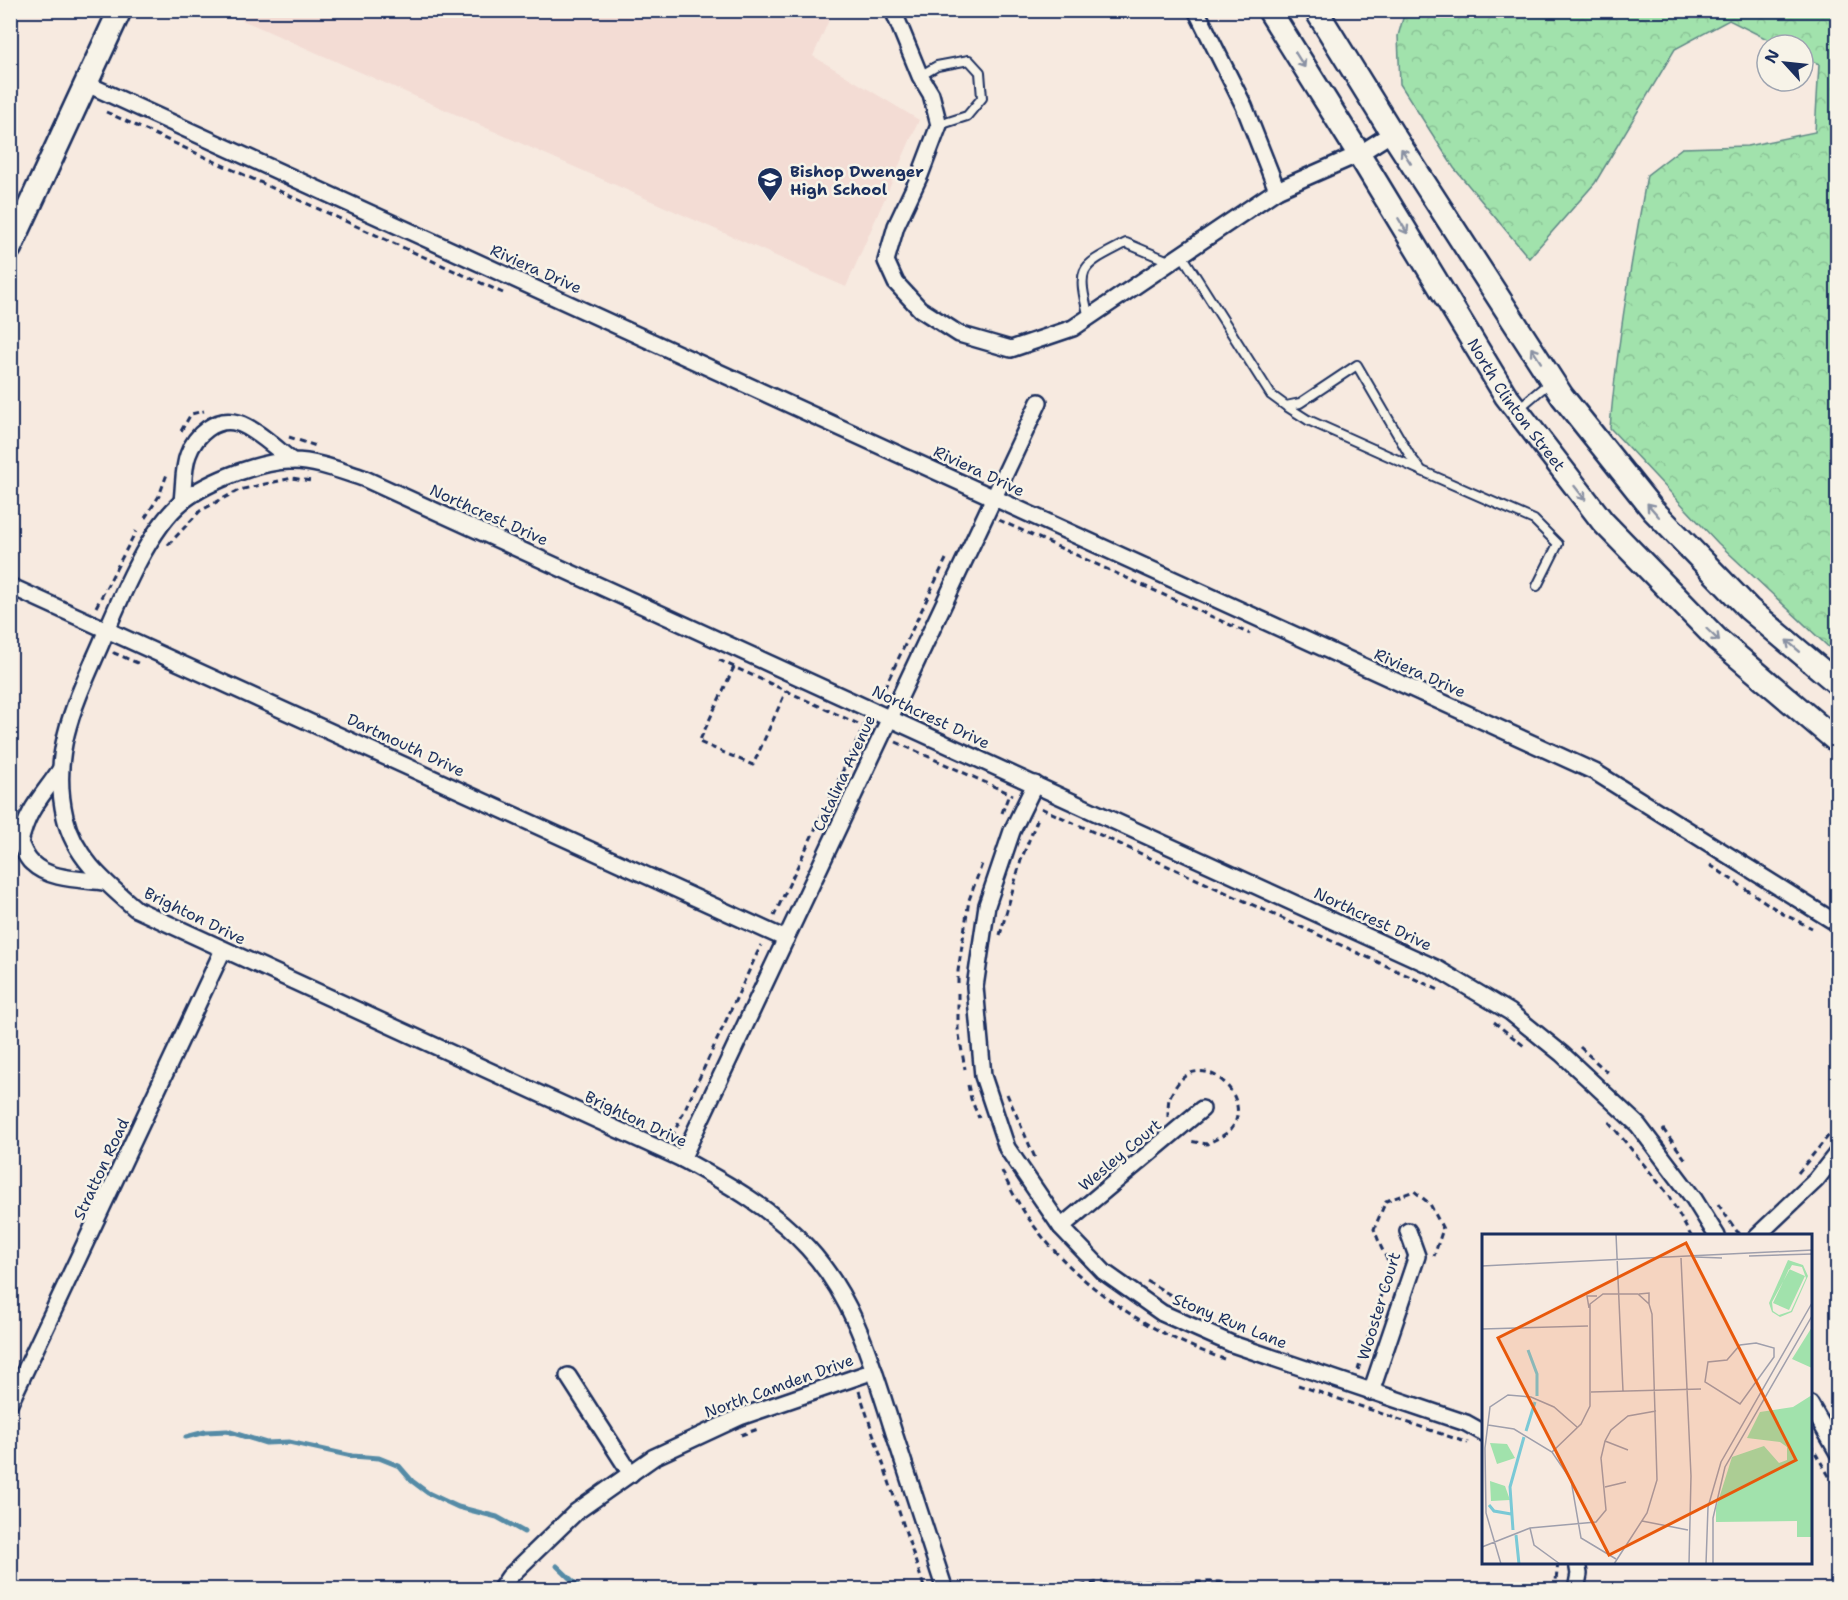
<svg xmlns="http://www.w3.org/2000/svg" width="1848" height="1600" font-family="'Shantell Sans',sans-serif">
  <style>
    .built { fill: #f3dcd4 }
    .forest { fill: url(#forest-crowns); stroke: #5e8885; stroke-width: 1.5 }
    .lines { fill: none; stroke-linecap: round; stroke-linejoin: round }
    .stream { stroke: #548ba6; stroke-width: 5 }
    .lane-casing { stroke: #1b2f5e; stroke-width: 12 }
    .street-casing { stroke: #1b2f5e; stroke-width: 20 }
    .primary-casing { stroke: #1b2f5e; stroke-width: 27 }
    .path { stroke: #1b2f5e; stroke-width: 3; stroke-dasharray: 6 4.5; stroke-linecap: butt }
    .lane { stroke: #f7f3e8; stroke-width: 8 }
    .street { stroke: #f7f3e8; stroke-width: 15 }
    .primary { stroke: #f7f3e8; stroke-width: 22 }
    .oneway { stroke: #8991a3 }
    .labels { text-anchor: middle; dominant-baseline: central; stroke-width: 5; stroke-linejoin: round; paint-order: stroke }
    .poi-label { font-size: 16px; font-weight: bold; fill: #1b2f5e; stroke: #f7f3e8; text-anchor: start }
    .street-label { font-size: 16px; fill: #1b2f5e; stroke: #f7f3e8 }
    .inset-river { fill: none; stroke: #7ac9d6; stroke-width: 3 }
    .inset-road { fill: none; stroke: #9f9fac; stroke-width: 1.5 }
    .view { fill: #e8590c; fill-opacity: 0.15; stroke: #e8590c; stroke-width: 3 }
    .inset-edge { fill: none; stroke: #1b2f5e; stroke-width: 3 }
  </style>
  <defs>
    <pattern id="forest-crowns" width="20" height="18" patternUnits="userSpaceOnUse" patternTransform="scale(1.5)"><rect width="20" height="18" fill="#a1e2ac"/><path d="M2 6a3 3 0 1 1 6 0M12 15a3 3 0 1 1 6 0" fill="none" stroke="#8ac296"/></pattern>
  </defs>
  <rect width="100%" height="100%" fill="#f7eae0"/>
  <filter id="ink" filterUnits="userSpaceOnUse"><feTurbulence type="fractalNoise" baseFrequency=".0167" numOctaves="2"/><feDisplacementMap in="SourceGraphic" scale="12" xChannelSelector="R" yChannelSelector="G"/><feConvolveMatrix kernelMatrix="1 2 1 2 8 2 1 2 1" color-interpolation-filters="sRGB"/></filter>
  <g filter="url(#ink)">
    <polygon class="built" points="222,11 833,11 813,56 919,120 846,287"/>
    <path class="forest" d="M1405,11H1837V655L1718,543L1610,428C1617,343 1632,258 1647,175L1682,148L1747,146L1815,132L1819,64L1803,57V45H1779L1729,20L1675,49L1595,183L1529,258L1454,168L1400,84L1398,36Z"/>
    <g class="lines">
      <g class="stream">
        <polyline points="186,1437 205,1432 227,1431 266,1443 289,1442 352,1456 379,1458 399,1466 412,1481 428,1493 458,1507 497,1517 524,1532"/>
        <polyline points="557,1566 582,1590"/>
      </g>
      <defs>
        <g id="lane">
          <polyline points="920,76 937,66 969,60 980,72 982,98 967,116 939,125"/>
          <polyline points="1182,255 1271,395 1286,406 1300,403 1357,365 1410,456 1422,471 1534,520 1558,544 1537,586"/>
          <path d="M1089,318C1076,265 1080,267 1126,243L1171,262"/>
          <polyline points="1286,406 1308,420 1420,470"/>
          <polyline points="1518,409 1550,382"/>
        </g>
        <g id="street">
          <polyline points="893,10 920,76 931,94 939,125 920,175 896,226 886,261 896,283 920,309 959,334 1011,349 1073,328 1277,190 1244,106 1196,10"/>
          <polyline points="87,84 1595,772 1838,924"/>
          <polyline points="1277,190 1359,154 1392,133"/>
          <path d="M182,501C184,487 183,468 188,455C195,435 216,416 238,423C255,428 278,450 292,461"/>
          <polyline points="10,586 786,939"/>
          <path d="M60,770C42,797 27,809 20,843C23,849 26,858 32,863C49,880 82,879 104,882"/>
          <polyline points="1035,784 1012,831 987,905 975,987 983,1076 1007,1148 1061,1227 1104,1272 1162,1313 1232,1344 1466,1423 1484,1433"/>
          <polyline points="682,1159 1039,402"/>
          <polyline points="1061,1227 1202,1109"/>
          <polyline points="1757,1236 1816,1180 1838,1152"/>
          <polyline points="568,1376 631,1474"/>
          <polyline points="1371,1392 1417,1256 1408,1231"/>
          <polyline points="10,1403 223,950"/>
          <polyline points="1810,1404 1838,1453"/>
          <polyline points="500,1590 509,1577 576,1512 654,1457 740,1417 874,1371"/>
          <path d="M945,1590C928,1537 911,1485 894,1433C873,1368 856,1300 808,1248C773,1209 728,1184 682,1159L136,909C106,883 74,857 65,817C50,753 75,703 100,646C118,604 147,530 183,501C199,488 220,479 239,472C256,466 275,460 293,461C316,461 341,471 363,478L1436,968L1510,1012L1562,1054L1638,1125L1694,1199L1717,1236"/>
          <polyline points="1576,1590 1579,1574 1577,1562"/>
        </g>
        <g id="primary">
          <path id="s1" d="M1269,10L1359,154L1506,396L1603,522L1717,639L1838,742"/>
          <polyline points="1316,10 1392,133 1562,396 1653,510 1749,609 1838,684"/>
          <polyline points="10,248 120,10"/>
        </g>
      </defs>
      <use href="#lane" class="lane-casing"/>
      <use href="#street" class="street-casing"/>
      <use href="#primary" class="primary-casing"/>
      <g class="path">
        <polyline points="106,112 503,293"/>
        <polyline points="181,431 191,414 204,411"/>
        <polyline points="289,437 316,446"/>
        <polyline points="145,518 159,496 167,474"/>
        <polyline points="999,520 1250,634"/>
        <polyline points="168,545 200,511 239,490 292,478 311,481"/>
        <polyline points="96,607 136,531"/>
        <polyline points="114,654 114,653 142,665"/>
        <polyline points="719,660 869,729"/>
        <polyline points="734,667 699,742 753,765 786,691"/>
        <polyline points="880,697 947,557"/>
        <polyline points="896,742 1013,795"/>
        <polyline points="1041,808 1439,990"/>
        <polyline points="1002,813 1009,794"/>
        <polyline points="1710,865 1783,914 1812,928"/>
        <polyline points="774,916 865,724"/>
        <polyline points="1000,935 1021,860 1038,818"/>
        <polyline points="958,983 958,971 969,900 982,864"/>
        <polyline points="958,993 958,1029 965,1069"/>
        <polyline points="1494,1022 1524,1046"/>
        <polyline points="1580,1047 1608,1073"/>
        <polyline points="968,1085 971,1099 979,1118"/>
        <polyline points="1007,1094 1036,1160"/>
        <path d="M1168,1117C1168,1112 1168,1104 1169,1099C1170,1095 1174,1090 1176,1086C1203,1044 1260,1103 1228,1132C1222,1137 1214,1140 1207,1144L1190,1141"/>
        <polyline points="1609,1122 1667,1193 1691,1236"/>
        <polyline points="1663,1129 1686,1160"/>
        <polyline points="672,1137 761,945"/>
        <path d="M1002,1171C1042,1262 1131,1327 1224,1359"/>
        <polyline points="1798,1173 1838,1124"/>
        <polyline points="1718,1204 1738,1233 1743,1229"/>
        <polyline points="1147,1281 1191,1307"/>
        <polyline points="1358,1370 1390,1265 1381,1247 1374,1229 1386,1201 1414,1191 1430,1204 1443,1229 1434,1256"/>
        <polyline points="1298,1385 1468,1443"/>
        <polyline points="859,1391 925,1590"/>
        <polyline points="741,1435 758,1429"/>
        <polyline points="1810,1444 1838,1491"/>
        <polyline points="1060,1590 1099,1582 1220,1582 1278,1590"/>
        <polyline points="1555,1590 1558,1562"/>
        <polyline points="1836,1590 1838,1589"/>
      </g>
      <use href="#lane" class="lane"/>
      <use href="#street" class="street"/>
      <use href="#primary" class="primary"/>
    </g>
    <defs><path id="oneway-shaft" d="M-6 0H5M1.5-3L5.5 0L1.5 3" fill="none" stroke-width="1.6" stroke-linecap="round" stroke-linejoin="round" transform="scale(1.5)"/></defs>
    <g class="oneway">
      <use href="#oneway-shaft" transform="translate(1300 60) rotate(58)"/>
      <use href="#oneway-shaft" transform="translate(1406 156) rotate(-123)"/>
      <use href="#oneway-shaft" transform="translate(1403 226) rotate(59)"/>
      <use href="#oneway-shaft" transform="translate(1536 355) rotate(-123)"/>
      <use href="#oneway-shaft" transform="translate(1580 493) rotate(52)"/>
      <use href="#oneway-shaft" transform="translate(1653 510) rotate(-131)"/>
      <use href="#oneway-shaft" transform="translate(1713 635) rotate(44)"/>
      <use href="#oneway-shaft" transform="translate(1793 646) rotate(-140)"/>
    </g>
  </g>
  <defs>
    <symbol id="school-pin" viewBox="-11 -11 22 30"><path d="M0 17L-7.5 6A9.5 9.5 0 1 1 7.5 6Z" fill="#1b2f5e" stroke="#f7f3e8"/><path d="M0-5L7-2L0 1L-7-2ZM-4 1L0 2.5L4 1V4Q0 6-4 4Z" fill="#fff"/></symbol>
  </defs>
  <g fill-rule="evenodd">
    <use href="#school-pin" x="755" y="165" width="30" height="40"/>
  </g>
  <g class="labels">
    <g class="poi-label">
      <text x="790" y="171">Bishop Dwenger<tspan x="790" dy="18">High School</tspan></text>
    </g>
    <g class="street-label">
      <text transform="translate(536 269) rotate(24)">Riviera Drive</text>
      <text stroke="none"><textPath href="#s1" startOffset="466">North Clinton Street</textPath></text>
      <text transform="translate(979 471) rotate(25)">Riviera Drive</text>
      <text transform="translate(489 515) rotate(24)">Northcrest Drive</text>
      <text transform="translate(1420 673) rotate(24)">Riviera Drive</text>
      <text transform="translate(931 717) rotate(25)">Northcrest Drive</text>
      <text transform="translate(406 745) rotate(25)">Dartmouth Drive</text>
      <text transform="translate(844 773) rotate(-65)">Catalina Avenue</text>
      <text transform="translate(195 916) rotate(26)">Brighton Drive</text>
      <text transform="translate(1373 919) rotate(25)">Northcrest Drive</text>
      <text transform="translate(636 1119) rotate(25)">Brighton Drive</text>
      <text transform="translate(1120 1155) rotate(-40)">Wesley Court</text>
      <text transform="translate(101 1169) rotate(-65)">Stratton Road</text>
      <text transform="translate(1379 1306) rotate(-73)">Wooster Court</text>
      <text transform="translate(1230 1321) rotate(22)">Stony Run Lane</text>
      <text transform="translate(779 1386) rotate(-20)">North Camden Drive</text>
    </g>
  </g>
  <g transform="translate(1482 1234)">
    <rect width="330" height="330" fill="#f7eae0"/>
    <path d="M306,26L321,31L326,42L310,78L298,83L290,78L287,69ZM310,31L320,33L324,44L309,77L297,81L291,77L290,68ZM307,35L323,42L307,76L291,69ZM8,209L25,210L33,224L15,230ZM8,247L23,252L28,266L9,267Z" fill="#a1e2ac" fill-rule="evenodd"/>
    <path d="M330,93V134L310,125ZM330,161V303H315V287L234,288V274L250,223L282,212L297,229L305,226V213L298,208L265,204L278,178L311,173Z" fill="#a1e2ac"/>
    <path class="inset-river" d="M46,116L55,140V162M44,197L53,168M7,271L12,277L29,280M31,296L28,253L42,203M34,301L37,330"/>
    <path class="inset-road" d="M134,0L141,157M267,22L330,20M213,23L240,24M199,24L209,242L207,330M0,32L330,16M157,60L167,59V70M107,74L105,62H115M0,95L106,92M274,109L292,114V123L258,170L223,148L226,128L245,126L258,111ZM109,158L219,155M6,191L32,195L70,218L89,246L99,304L134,325M123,207L146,216M70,218L99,190L108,172V70L121,60H156L167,70L170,80L175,246L165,279L132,330M123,253L144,248M160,287L206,296M48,294L52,311L78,330M0,313L48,294L114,288L124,276L119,224L123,207L129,196L146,182L174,177M19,330L4,279L3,214L8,173L26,161L49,163L72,173L95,193M224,330L226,273L239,228L330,69M231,330V284L243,233L330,82"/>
    <path class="view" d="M204,9L314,226L127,321L16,104Z"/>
    <rect width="330" height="330" class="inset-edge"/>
  </g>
  <rect width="1848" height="1600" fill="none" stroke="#f7f3e8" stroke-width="36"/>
  <rect x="18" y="18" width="1812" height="1564" fill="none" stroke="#1b2f5e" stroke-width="2" filter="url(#ink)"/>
  <g transform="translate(1785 63) rotate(297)"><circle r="28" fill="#f7f3e8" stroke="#9fa5b1" stroke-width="1.5"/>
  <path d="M0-4.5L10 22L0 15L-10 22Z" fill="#1b2f5e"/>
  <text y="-9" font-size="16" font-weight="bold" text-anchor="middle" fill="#1b2f5e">N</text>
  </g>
</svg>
